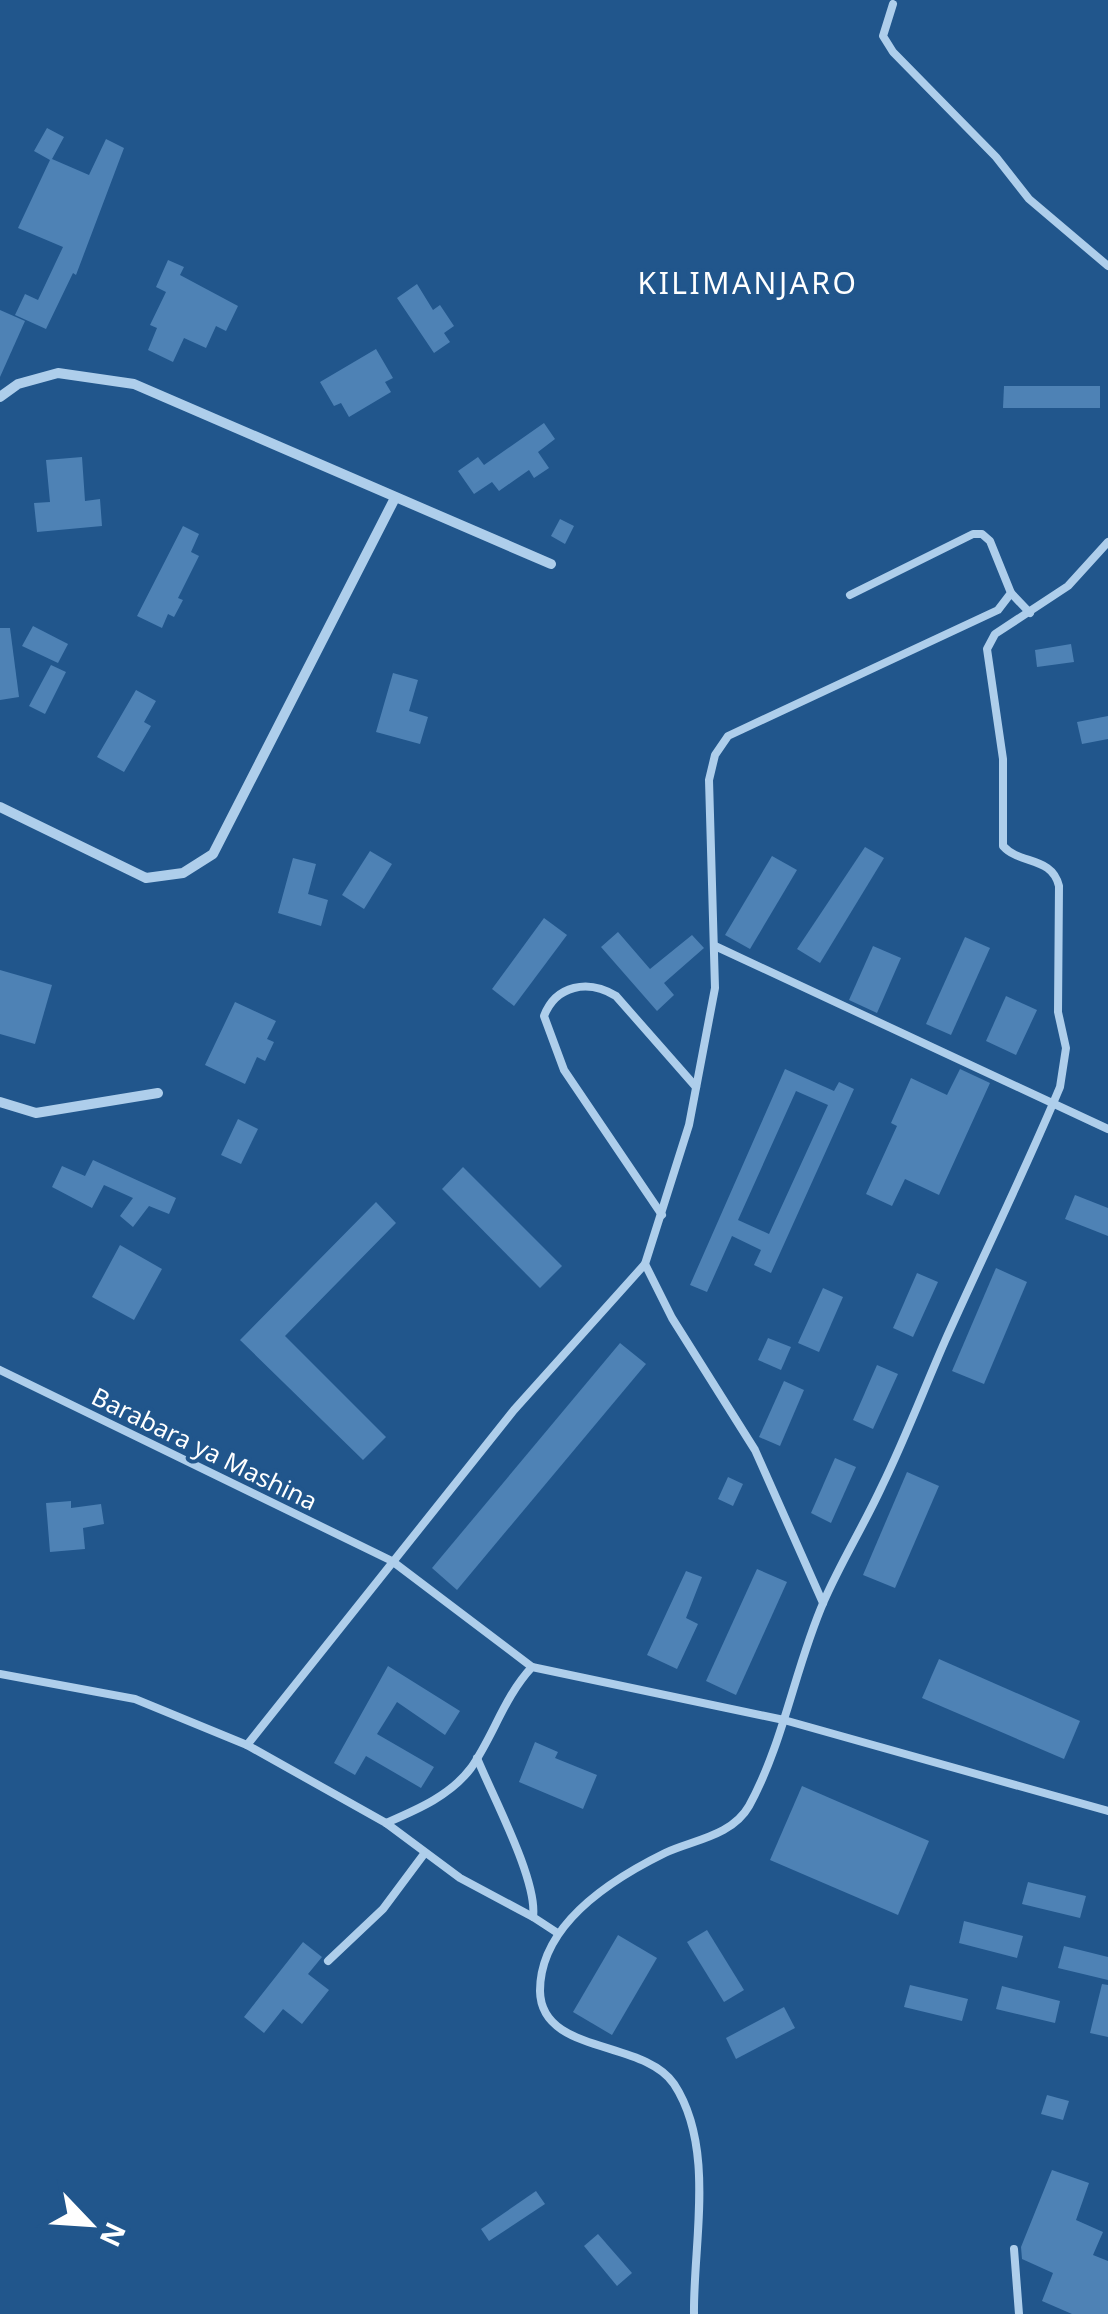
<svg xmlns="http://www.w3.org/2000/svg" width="1108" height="2314" font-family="'Noto Sans',sans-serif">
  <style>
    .building { fill: #4e82b5; fill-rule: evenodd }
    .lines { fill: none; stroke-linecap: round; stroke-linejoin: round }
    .service { stroke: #aeceeb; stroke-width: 8 }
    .minor { stroke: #aeceeb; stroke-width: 10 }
    .labels { text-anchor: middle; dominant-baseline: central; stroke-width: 8; stroke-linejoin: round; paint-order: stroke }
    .street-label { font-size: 25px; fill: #fff; stroke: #21568c }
    .quarter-label { font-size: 30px; letter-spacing: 2.5px; fill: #fff; stroke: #21568c }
  </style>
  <rect width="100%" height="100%" fill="#21568c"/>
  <g class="building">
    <polygon points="47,128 64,137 52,159 89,175 106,139 124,148 76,275 73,273 46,329 15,315 25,294 38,300 63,247 18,228 50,160 34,151"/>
    <polygon points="168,260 184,267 180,275 238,306 226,331 216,326 206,348 184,338 173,362 148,350 157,328 150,325 166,292 156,287"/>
    <polygon points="417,284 433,310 440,305 454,326 444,333 450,342 434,353 397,298"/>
    <polygon points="0,310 25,321 0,377"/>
    <polygon points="376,349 393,378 385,382 391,392 349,417 341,403 334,406 320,382"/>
    <polygon points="1004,386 1100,386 1100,408 1003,408"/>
    <polygon points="544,423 555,439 538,452 549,468 534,478 529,470 499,491 492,482 474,494 458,471 478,457 484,465"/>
    <polygon points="82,457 85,501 100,499 102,526 37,532 34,503 50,502 46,460"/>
    <polygon points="560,519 574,526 565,544 551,536"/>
    <polygon points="183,526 199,534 191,552 199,556 178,598 183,600 174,617 168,614 162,628 137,616"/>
    <polygon points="33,626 68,644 58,663 22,646"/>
    <polygon points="0,628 10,628 19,697 0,700"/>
    <polygon points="1071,644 1074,662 1037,667 1035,650"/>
    <polygon points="51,665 66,672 45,714 29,706"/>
    <polygon points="393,673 418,680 409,711 428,717 420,744 376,732"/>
    <polygon points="136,690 156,701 144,722 151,726 124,772 97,757"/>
    <polygon points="1108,716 1108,739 1082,744 1077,722"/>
    <polygon points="865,847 884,858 820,963 797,949"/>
    <polygon points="370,851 392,864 364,909 342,895"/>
    <polygon points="772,856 797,870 750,949 725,935"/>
    <polygon points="293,858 316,864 308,894 328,900 321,926 278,913"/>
    <polygon points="544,918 567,935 514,1006 492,989"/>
    <polygon points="618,932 650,969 692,935 704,948 664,983 674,995 657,1011 601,947"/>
    <polygon points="965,937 990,948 951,1035 926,1024"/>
    <polygon points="873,946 901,958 877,1013 849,1000"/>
    <polygon points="0,970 52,985 35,1044 0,1034"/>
    <polygon points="1006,996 1037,1010 1016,1055 986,1041"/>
    <polygon points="235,1002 276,1021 267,1039 274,1042 265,1061 257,1057 245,1084 205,1065"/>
    <path d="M785,1069L834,1091L839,1082L854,1089L771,1273L754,1265L761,1250L732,1236L707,1292L690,1285ZM796,1091L828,1105L769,1234L738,1220Z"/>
    <polygon points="960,1069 990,1083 939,1195 905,1179 892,1206 866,1194 897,1126 891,1123 911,1078 947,1095"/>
    <polygon points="238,1119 258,1129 241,1164 221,1155"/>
    <polygon points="93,1160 176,1198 169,1214 149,1206 133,1227 120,1216 133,1198 104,1185 92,1208 52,1187 62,1166 85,1176"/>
    <polygon points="463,1167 562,1266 540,1288 442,1189"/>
    <polygon points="1075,1195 1108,1208 1108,1236 1065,1219"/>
    <polygon points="376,1202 396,1223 285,1336 386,1437 363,1460 240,1340"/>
    <polygon points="120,1245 162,1269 134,1320 92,1297"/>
    <polygon points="996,1268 1027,1282 984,1384 952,1371"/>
    <polygon points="917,1273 938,1282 913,1337 893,1328"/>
    <polygon points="823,1288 843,1297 819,1352 798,1343"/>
    <polygon points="768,1338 791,1347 781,1370 758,1360"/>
    <polygon points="620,1343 646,1364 457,1590 432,1568"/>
    <polygon points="877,1365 898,1374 873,1429 853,1420"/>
    <polygon points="784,1381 804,1390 780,1446 759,1437"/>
    <polygon points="835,1458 856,1467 831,1523 811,1513"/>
    <polygon points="907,1472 939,1486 895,1588 863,1575"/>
    <polygon points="728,1477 743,1484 733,1506 718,1499"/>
    <polygon points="71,1501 71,1508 101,1504 104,1524 83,1528 85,1549 50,1552 46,1503"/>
    <polygon points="757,1569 787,1582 736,1695 706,1681"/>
    <polygon points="686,1571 702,1577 686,1618 698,1624 677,1669 647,1655"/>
    <polygon points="939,1659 1080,1721 1064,1759 922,1698"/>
    <polygon points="388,1666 460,1711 445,1735 397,1702 377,1734 434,1767 421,1788 366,1756 355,1775 334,1763"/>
    <polygon points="535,1742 558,1752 555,1758 597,1775 583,1809 519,1782"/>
    <polygon points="802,1786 929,1841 898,1915 770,1860"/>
    <polygon points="1028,1882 1086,1896 1080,1918 1022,1904"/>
    <polygon points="964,1921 1023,1936 1017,1958 959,1943"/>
    <polygon points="707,1930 744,1990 724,2002 687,1942"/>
    <polygon points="618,1935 657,1958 612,2035 573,2012"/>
    <polygon points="303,1942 322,1957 308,1974 329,1990 302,2024 283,2009 264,2033 244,2017"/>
    <polygon points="1064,1946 1108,1957 1108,1980 1058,1968"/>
    <polygon points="1102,1984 1108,1985 1108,2037 1090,2033"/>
    <polygon points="910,1985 968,1999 962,2021 904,2007"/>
    <polygon points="1002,1986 1060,2001 1055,2023 996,2009"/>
    <polygon points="784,2007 795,2028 736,2059 726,2038"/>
    <polygon points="1047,2095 1069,2101 1063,2120 1041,2114"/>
    <polygon points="1052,2170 1089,2183 1076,2220 1103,2232 1093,2255 1108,2261 1108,2314 1072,2314 1042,2301 1053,2273 1022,2259 1021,2247"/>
    <polygon points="536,2191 545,2204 489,2241 481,2229"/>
    <polygon points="598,2234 632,2273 617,2286 584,2246"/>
  </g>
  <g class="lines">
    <g class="service">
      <polyline points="893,4 883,36 893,52 996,157 1029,199 1108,266"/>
      <polyline points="1011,593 1030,613"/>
      <polyline points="715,946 1108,1129"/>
      <path d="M662,1215L564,1070L544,1016C556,985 588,979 616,996L696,1087"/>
      <polyline points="0,1370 392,1561 532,1667"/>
      <polyline points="823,1603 755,1450 672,1318 645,1264 689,1125 715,988 709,780 715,755 728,736 998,610 1011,593 990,541 982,534 973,534 850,595"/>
      <polyline points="0,1674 135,1699 247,1745 386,1823 460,1878 533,1917"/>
      <polyline points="247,1745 514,1410 645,1264"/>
      <path d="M477,1758C493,1797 538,1881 533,1917L556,1932"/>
      <path d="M386,1823C416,1810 450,1796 471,1768C494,1735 504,1697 532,1667L784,1720L1108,1811"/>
      <polyline points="328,1961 383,1909 424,1854"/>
      <polyline points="1014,2249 1019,2314"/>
      <path d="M694,2314C693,2243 716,2148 674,2084C644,2039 541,2055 540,1991C540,1924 612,1879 665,1853C693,1840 732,1836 749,1806C784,1742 795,1667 824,1601C841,1562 864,1525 882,1486C905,1439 924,1389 945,1341C983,1256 1024,1173 1060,1087L1066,1048L1058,1012L1059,886C1052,856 1020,865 1003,846V759L987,649L995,634L1068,586L1108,542"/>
    </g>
    <g class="minor">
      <polyline points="0,397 18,384 58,373 134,384 551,564"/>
      <polyline points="0,807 146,878 183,873 213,854 395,498"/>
      <polyline points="0,1102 36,1113 158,1093"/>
    </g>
  </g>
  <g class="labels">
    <g class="street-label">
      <text transform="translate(205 1448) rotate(26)">Barabara ya Mashina</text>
    </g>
    <g class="quarter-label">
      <text x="748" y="282">KILIMANJARO</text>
    </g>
  </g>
  <g transform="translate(90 2224) rotate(115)" stroke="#21568c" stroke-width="8" paint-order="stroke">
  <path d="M0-8L18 38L0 25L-18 38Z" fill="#ffffff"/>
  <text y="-15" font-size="28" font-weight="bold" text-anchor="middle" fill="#ffffff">N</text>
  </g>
</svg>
